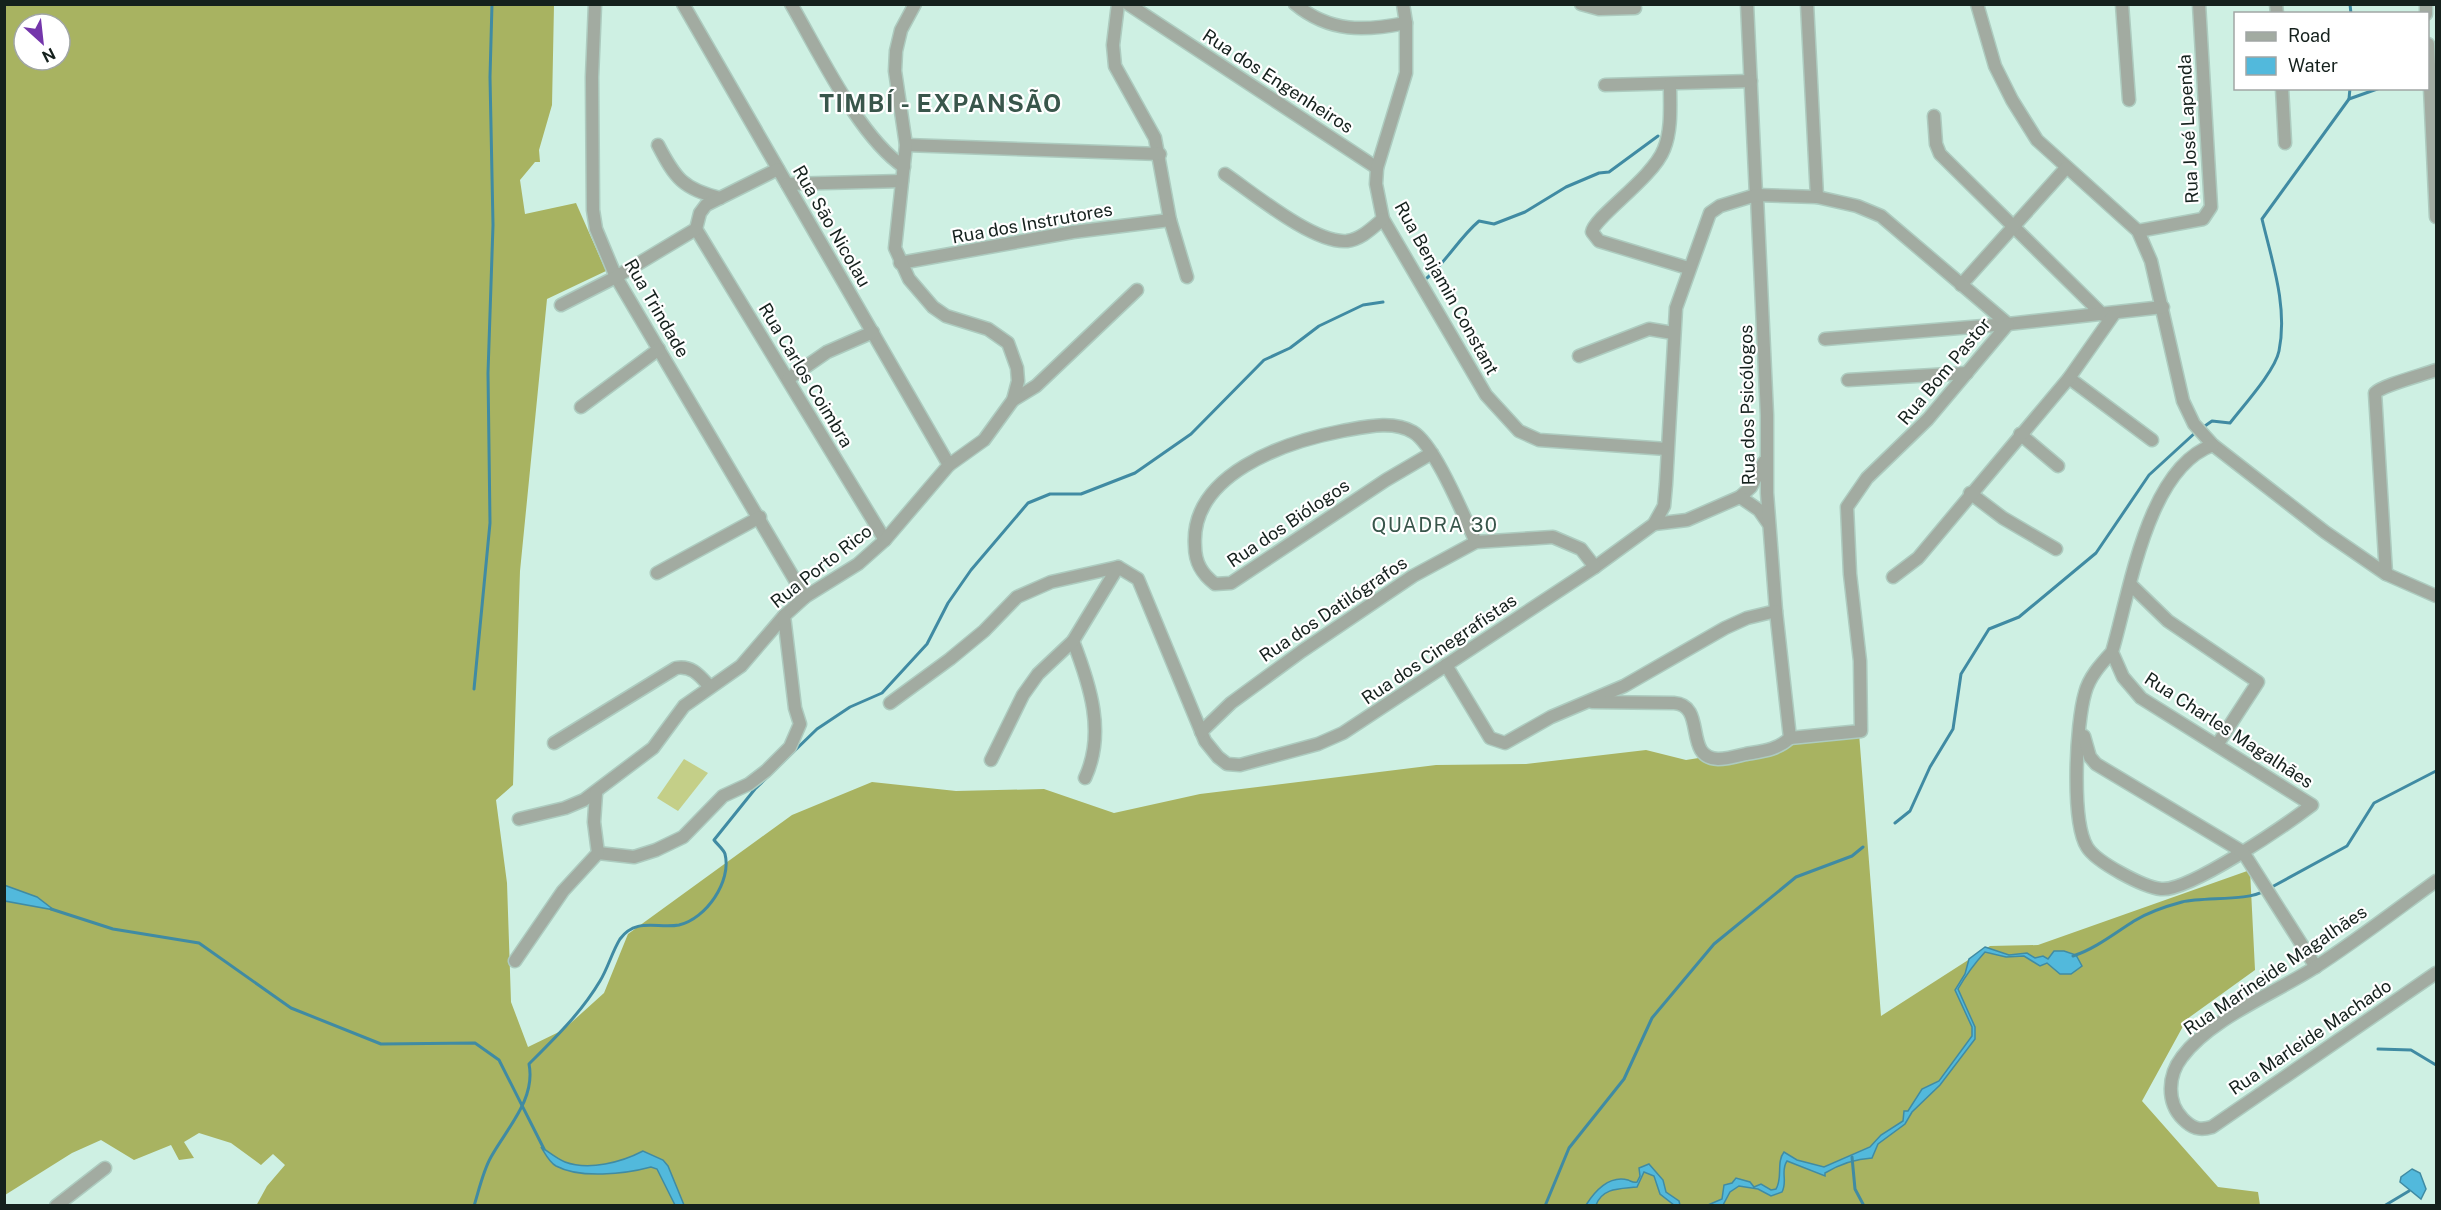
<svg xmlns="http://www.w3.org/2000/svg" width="2441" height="1210" font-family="'Public Sans',sans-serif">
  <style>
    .green { fill: #c4cf88 }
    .forest { fill: #a8b361; fill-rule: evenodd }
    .water { fill: #52b9dc; stroke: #408ba3; stroke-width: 1.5 }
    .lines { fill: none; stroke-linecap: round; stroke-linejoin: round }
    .stream { stroke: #408ba3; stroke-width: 3 }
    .minor-casing { stroke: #adcbbf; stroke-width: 15 }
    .minor { stroke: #a2aba1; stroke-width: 12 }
    .labels { text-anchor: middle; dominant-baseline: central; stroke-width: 4.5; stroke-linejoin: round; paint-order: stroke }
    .street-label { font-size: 18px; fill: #15211d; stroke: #fff }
    .neighbourhood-label { font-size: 20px; letter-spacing: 1.5px; fill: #39564b; stroke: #fff }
    .district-label { font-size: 24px; font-weight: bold; letter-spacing: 1.5px; fill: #39564b; stroke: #fff }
  </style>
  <rect width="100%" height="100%" fill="#cef0e3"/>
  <polygon class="green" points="684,759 708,773 678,811 657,798"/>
  <path class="forest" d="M5,5H554L552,105L539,150L540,162H535L520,180L525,214L576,203L606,271L547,299L520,571L513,785L496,800L507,883L511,1002L528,1047L563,1030L604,993L628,934L792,815L872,782L956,791L1044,789L1114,813L1200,794L1436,765L1526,764L1646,750L1686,760L1859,733L1881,1016L1990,946L2038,945L2250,870L2255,970L2187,1019L2142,1101L2218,1187L2258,1192L2260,1205L256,1206L267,1186L285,1165L273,1154L261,1165L231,1143L199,1133L184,1142L194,1158L179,1160L171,1145L134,1160L101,1140L72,1153L5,1195ZM24,24H60V60H24Z"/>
  <g class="water">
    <polygon points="4,885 37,897 54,910 5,901"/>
    <path d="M1985,947L2009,955L2027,953L2035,958L2043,956L2048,959L2054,951H2064L2076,955L2082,966L2071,974H2060L2047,963L2040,966L2024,956L2006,957L1985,952C1974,964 1966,975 1958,989L1975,1027V1039L1940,1085L1912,1112L1905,1124L1878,1144L1872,1158C1854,1159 1840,1164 1825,1173V1176L1787,1161C1780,1171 1788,1181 1782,1192L1771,1196L1758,1189L1739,1186L1730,1192L1723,1205H1708L1722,1199L1724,1185L1732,1183L1736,1178L1750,1182L1754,1187L1761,1184L1771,1190L1776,1189C1783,1178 1776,1162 1784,1152L1797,1160L1824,1167L1870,1147L1881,1135L1903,1121L1904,1111H1908L1922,1089L1939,1081L1972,1036V1027L1955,990L1965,974L1969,959Z"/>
    <path d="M541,1147C549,1152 557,1159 565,1162C589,1171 622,1162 643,1151L663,1160L668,1166L684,1205H675L657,1169L651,1167C625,1174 580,1179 556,1166C549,1162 545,1153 541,1147Z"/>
    <path d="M1649,1164L1663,1180L1666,1192L1679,1201L1680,1205H1674L1660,1194L1654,1176L1644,1172L1637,1187C1621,1189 1603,1187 1596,1205H1586C1595,1191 1609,1175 1628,1180C1631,1181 1633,1183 1637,1182L1640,1176L1639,1168Z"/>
    <polygon points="2412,1169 2420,1173 2426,1189 2421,1199 2400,1182 2401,1177"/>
  </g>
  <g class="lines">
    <g class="stream">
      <polyline points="2350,4 2351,14"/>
      <polyline points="2349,99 2350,88"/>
      <path d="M1427,278C1447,261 1459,238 1479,221L1494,224L1525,212L1566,187L1599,173L1609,172L1658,136"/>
      <path d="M2202,428L2212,421L2230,423C2243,406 2275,371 2279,351C2288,307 2272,261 2262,219L2349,99L2380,88"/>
      <polyline points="474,689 490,523 488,373 493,225 490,77 492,4"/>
      <polyline points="1895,823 1910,811 1930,767 1953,729 1961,674 1989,629 2019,617 2096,553 2149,475 2196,432"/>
      <polyline points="2270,888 2347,846 2374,803 2436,771"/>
      <polyline points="51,909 113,929 199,943 291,1008 381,1044 475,1043 499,1060 544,1149"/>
      <path d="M2073,956C2095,949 2115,933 2134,921C2147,913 2167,906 2182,902C2205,897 2248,901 2264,891"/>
      <polyline points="2378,1049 2411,1050 2436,1065"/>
      <polyline points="1852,1157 1855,1189 1864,1206"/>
      <path d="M474,1206C479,1190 483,1171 491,1157C507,1128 536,1099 529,1064C555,1038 581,1013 600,981C608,968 612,952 620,939C636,917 658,929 679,925C706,919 732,881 725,854C724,850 717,844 714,840L755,789L817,729L850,707L882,693L927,644L948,603L971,570L1028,503L1050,494H1081L1135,473L1191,434L1264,360L1290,348L1319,326L1363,305L1383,302"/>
      <polyline points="1545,1206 1569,1148 1624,1079 1652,1018 1714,944 1796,877 1852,856 1863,847"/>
      <polyline points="2384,1206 2409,1191"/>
    </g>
    <defs>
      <g id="minor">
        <polyline points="595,4 592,77 593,210 596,229 616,277 805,597"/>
        <polyline points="683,4 949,465"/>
        <path d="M791,4C819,52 859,137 904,167"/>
        <polyline points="1118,4 1113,45 1115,66 1155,138 1170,220 1187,277"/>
        <polyline points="1128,4 1377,168"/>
        <path d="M1295,4C1330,33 1365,31 1406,23"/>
        <polyline points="1403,4 1406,23 1406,73 1377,168 1376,184 1383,219 1486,395 1519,431 1539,440 1667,449"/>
        <polyline points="1581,4 1599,9 1635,8"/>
        <polyline points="1747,4 1756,195"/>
        <polyline points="1807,4 1817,197"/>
        <polyline points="1977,4 1995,66 2012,100 2037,140 2138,231 2151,261 2183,401 2194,424 2213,445 2325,532 2386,574 2436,596"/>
        <polyline points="2122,4 2129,100"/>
        <polyline points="2276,4 2277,14"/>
        <polyline points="2426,4 2426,14"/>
        <polyline points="2428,44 2436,217"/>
        <polyline points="1605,85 1751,81"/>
        <path d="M1670,85C1670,105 1672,130 1664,149C1653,178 1594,217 1592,232L1599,241L1688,268"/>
        <polyline points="2282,88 2285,143"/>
        <polyline points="1934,116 1936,144 1940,154 2103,315"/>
        <path d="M658,145C675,178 683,189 720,198"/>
        <polyline points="906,145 1160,154"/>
        <path d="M1225,174C1253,193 1314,244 1347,241C1362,239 1373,227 1383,219"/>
        <polyline points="787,184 902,181"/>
        <polyline points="696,229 885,540"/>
        <polyline points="2138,231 2203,219 2211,207 2199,4"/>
        <polyline points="900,263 1073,232 1170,220"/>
        <polyline points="1961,285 2066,168"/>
        <polyline points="561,305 616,277 696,229 700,213 706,205 778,169"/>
        <polyline points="1825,339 2008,324 2163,307"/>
        <polyline points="1579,356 1649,329 1673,333"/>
        <polyline points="2069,378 2152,440"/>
        <polyline points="788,379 827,352 873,332"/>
        <polyline points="1848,380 1967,373"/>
        <polyline points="1013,400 1036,386 1137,290"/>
        <polyline points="581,407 659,349"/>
        <polyline points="2020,434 2058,466"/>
        <path d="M1432,453L1386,480L1231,583L1215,584C1202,574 1195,563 1195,546C1190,474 1285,442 1342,431C1365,427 1393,420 1413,432C1435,445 1464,517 1476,542"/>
        <polyline points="1970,493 2003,518 2056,549"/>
        <polyline points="1740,497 1751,487 1764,462"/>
        <polyline points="1654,524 1687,520 1740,497 1759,510 1768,523"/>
        <polyline points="657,573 760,517"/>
        <path d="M2386,574L2375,393C2383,385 2423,375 2436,370"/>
        <polyline points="1893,577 1918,558 2069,378 2114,314"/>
        <polyline points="2131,585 2168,621 2258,682 2217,745"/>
        <path d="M1073,641C1090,685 1106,733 1085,778"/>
        <path d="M2112,652L2123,677L2141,698L2312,805C2287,824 2189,892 2161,889C2143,887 2096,862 2087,847C2071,821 2076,724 2085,693C2089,677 2101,664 2112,652C2130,592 2147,468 2213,445"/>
        <polyline points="1446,665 1490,738 1505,743 1551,717 1624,686 1725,628 1747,618 1776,611 1767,493 1767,415 1757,197"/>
        <path d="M1592,702L1674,703C1707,705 1683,758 1718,759C1727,759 1738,756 1746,754C1763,751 1777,750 1790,738L1776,611"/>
        <polyline points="890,703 950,659 984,631 1017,597 1051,582 1118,567 1138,579 1205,741 1218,757 1227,764 1240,765 1318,744 1343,733 1595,567 1654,524 1664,506 1666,484 1676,308 1710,213 1720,206 1756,195 1817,197 1857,206 1881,216 2008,324"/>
        <polyline points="1201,732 1231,703 1302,651 1413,576 1476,542 1553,537 1581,549 1595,567"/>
        <polyline points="2084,736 2090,757 2096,764 2243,852 2316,967"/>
        <polyline points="1790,738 1861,731 1860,661 1850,574 1847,507 1867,478 1928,419 2008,324"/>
        <path d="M554,743L676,668C692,665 700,676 710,687"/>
        <polyline points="991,760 1023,695 1038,674 1073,641 1118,567"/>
        <polyline points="519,819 565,808 584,800 653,748 684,706 741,666 784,616 805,597 858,564 885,540 949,465 984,440 1013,400 1018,381 1017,368 1008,343 988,329 946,316 933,307 909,279 895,248 906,145 895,71 896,51 901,30 915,4"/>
        <polyline points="598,853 634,857 656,850 683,837 723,796 749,784 766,771 790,747 800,724 795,708 784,616"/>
        <path d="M2436,881C2396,910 2356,941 2314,968C2273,994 2210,1019 2182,1057C2168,1075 2166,1102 2183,1119C2192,1128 2199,1131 2212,1127L2436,973"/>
        <polyline points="515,961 563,891 598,853 594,822 596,793"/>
        <polyline points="56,1206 105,1168"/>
      </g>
    </defs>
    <use href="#minor" class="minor-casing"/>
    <use href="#minor" class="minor"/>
  </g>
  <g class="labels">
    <g class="street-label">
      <text transform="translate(1278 81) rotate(33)">Rua dos Engenheiros</text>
      <text transform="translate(2188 129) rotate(-93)">Rua José Lapenda</text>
      <text transform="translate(1032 223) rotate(-10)">Rua dos Instrutores</text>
      <text transform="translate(832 226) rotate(60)">Rua São Nicolau</text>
      <text transform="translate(1447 288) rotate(61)">Rua Benjamin Constant</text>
      <text transform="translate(657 308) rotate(60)">Rua Trindade</text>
      <text transform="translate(1944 371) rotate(-50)">Rua Bom Pastor</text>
      <text transform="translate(806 375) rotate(59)">Rua Carlos Coimbra</text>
      <text transform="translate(1747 405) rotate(-91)">Rua dos Psicólogos</text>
      <text transform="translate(1288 523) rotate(-34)">Rua dos Biólogos</text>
      <text transform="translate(821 566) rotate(-38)">Rua Porto Rico</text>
      <text transform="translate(1333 609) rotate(-34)">Rua dos Datilógrafos</text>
      <text transform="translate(1439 649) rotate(-34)">Rua dos Cinegrafistas</text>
      <text transform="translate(2229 730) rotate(33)">Rua Charles Magalhães</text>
      <text transform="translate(2275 970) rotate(-34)">Rua Marineide Magalhães</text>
      <text transform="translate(2310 1037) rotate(-34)">Rua Marleide Machado</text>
    </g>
    <g class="neighbourhood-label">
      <text x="1435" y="525">QUADRA 30</text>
    </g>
    <g class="district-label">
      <text x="941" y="103">TIMBÍ - EXPANSÃO</text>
    </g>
  </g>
  <rect width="2441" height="1210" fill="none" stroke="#15211d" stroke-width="12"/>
  <rect x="2234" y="12" width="195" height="78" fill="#ffffff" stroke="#a1a6a5" stroke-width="1.5"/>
  <rect x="2246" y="32" width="30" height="9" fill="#a2aba1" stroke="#a1a6a5" stroke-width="1.5"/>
  <text x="2288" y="42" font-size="18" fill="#15211d">Road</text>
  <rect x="2246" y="57" width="30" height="18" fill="#52b9dc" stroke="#a1a6a5" stroke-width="1.5"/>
  <text x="2288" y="72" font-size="18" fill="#15211d">Water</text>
  <g transform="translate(42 42) rotate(153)"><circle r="28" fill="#ffffff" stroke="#a1a6a5" stroke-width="1.5"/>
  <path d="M0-4.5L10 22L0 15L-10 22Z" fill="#7436ab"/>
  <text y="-9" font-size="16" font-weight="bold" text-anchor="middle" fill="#15211d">N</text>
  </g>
</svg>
